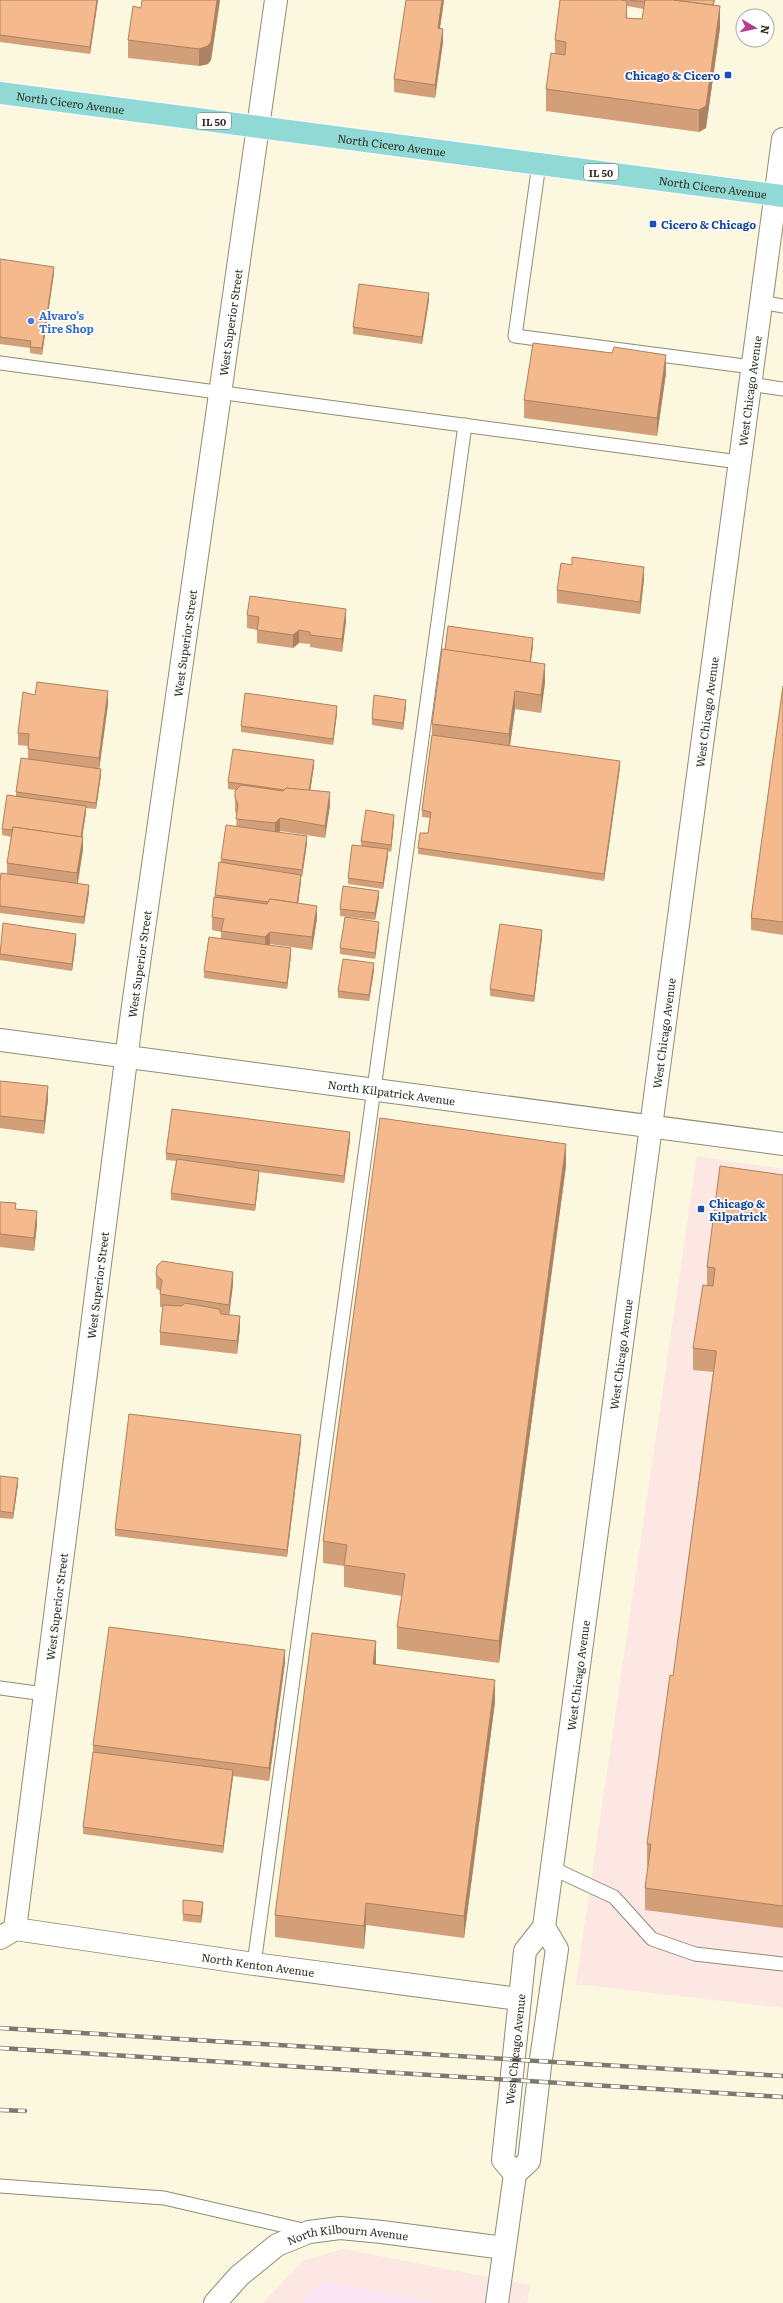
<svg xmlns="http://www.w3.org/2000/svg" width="783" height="2303" font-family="Literata,serif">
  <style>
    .industrial { fill: #fce7e2 }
    .education { fill: #fae5f5 }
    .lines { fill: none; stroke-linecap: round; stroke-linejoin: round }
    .service-casing { stroke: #908b75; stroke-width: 15 }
    .minor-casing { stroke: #908b75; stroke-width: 24 }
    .tertiary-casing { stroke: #908b75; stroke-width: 24 }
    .secondary-casing { stroke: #908b75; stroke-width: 24 }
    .primary-casing { stroke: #fff; stroke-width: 24 }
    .service { stroke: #fff; stroke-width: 13 }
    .minor { stroke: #fff; stroke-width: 22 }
    .tertiary { stroke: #fff; stroke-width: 22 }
    .secondary { stroke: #fff; stroke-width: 22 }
    .primary { stroke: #91d9d5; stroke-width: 22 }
    .rail-casing { stroke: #7c796a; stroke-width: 4.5 }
    .rail { stroke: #fff; stroke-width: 3; stroke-dasharray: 9; stroke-linecap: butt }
    .wall { fill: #d29f78; fill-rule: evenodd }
    .shaded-wall { fill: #ab8262 }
    .building { fill: #f4b98c; stroke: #ab8262 }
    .transit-dot { fill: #1a4fb4; stroke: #fff; stroke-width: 1.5 }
    .shop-dot { fill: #3f7fe0; stroke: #fff; stroke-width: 1.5 }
    .labels { text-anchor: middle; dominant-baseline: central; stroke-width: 3.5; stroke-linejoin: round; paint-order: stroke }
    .shield { fill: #fff; stroke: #6d6c66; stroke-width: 1 }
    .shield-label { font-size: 10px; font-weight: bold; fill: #2f2d24 }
    .transit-label { font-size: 11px; font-weight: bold; fill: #164399; stroke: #fff; text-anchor: start }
    .street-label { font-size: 11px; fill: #2f2d24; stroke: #fff }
    .shop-label { font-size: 11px; font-weight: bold; fill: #366cbe; stroke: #fff; text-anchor: start }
  </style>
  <rect width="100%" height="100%" fill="#fcf7df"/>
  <g class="industrial">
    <polygon points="697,1156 783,1169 783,2008 576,1984"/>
    <polygon points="343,2249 530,2285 527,2303 263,2303 302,2261"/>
  </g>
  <polygon class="education" points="321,2282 441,2303 300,2303"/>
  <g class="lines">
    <defs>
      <g id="service">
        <polyline points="539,164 515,336 752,367"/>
        <polyline points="761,302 783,306"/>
        <polyline points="0,363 739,462"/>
        <polyline points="750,384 783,389"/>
        <polyline points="0,1688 44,1694"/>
        <polyline points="552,1868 614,1897 652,1939 695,1954 783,1964"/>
        <polyline points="254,1964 465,425"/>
        <polyline points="0,2186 164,2198 307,2231"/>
      </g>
      <g id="minor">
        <path id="s1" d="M0,1040L783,1144"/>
        <path id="s2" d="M15,1929L132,1013L276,0"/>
        <path id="s3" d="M0,1938L15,1929L254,1964L519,1999"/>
      </g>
      <g id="tertiary">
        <path id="s4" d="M215,2303L239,2276L277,2245L309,2232L340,2228L382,2232L504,2248"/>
      </g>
      <g id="secondary">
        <path id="s5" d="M515,2174L503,2160L525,1951L544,1927L783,139"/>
        <polyline points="497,2303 515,2174 529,2161 540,2066 557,1949 544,1927"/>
      </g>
      <g id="primary">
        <path id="s6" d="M0,93L783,196"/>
      </g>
    </defs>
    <use href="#service" class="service-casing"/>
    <use href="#minor" class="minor-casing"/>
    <use href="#tertiary" class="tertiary-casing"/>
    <use href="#secondary" class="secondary-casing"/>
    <use href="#primary" class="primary-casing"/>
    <use href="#service" class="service"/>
    <use href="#minor" class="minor"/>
    <use href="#tertiary" class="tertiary"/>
    <use href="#secondary" class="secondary"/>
    <use href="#primary" class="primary"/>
    <defs>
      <g id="rail">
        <polyline points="0,2028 783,2076"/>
        <polyline points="0,2048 783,2097"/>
        <polyline points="0,2110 25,2111"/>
      </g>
    </defs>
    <use href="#rail" class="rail-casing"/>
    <use href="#rail" class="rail"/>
  </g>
  <g class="wall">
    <polygon points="0,0 98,0 90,54 0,42"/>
    <polygon points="220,0 211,60 208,64 199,66 128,58 128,40 141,8"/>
    <polygon points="444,0 440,28 443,42 435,98 394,92 394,79"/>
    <path d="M560,0H715L714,5L720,28L706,128L699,132L546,111V89L555,53V40ZM627,6L644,9L642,19L627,18Z"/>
    <polygon points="0,259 54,273 42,355 30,353 30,348 0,344"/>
    <polygon points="429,300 422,344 353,334 353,327"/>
    <polygon points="666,373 657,436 524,418 524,400"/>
    <polygon points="644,579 640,614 557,603 557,590"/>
    <polygon points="247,615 346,621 342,652 310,647 310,644 299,643 293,648 257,643 257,630 247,628"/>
    <polygon points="533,645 531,662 545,682 541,713 515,709 510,746 620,767 604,881 418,854 418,848 428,833 430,818 422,817 422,810 432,735 432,724 445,650"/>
    <polygon points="783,686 783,935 751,930 751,918"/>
    <polygon points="35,695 108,704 99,768 101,775 96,809 86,808 86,812 82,837 83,849 78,884 89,892 84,924 0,913 0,882 7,874 7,863 11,837 2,835 2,829 16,796 16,792 28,758 28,746 18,745 18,733"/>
    <polygon points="406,706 403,730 372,725 372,719"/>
    <polygon points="337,713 333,745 241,732 241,726"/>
    <polygon points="314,766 310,791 330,805 325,838 280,831 278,832 307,843 302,877 301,877 301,881 298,903 317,918 312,950 270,944 269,945 291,955 287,989 204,978 204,971 221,939 221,932 212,930 212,917 215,895 221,863 221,859 236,827 237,815 235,811 235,791 236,790 228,789 228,782"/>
    <polygon points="394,821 391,852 388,851 388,856 383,889 348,884 348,878 361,846 361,841"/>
    <polygon points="379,898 375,920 340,916 340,909"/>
    <polygon points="379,929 375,959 340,954 340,948"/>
    <polygon points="542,937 534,1002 490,996 490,989"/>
    <polygon points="76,941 72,971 0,960 0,954"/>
    <polygon points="374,970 369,1001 338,998 338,991"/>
    <polygon points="0,1081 48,1099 44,1134 0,1128"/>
    <polygon points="350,1139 344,1183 259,1172 259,1177 255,1211 171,1200 171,1193 176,1161 166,1160 166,1153"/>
    <polygon points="566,1166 499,1663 397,1649 397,1627 402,1596 344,1587 344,1566 323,1563 323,1541"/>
    <polygon points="783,1175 783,1928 645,1910 645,1888 648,1866 647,1866 647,1844 673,1676 713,1372 693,1370 693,1348 707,1285 707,1267"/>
    <polygon points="0,1202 37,1224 34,1251 0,1247"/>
    <polygon points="156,1275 233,1284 229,1314 240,1328 237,1354 160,1345 160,1332 163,1307 160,1307 160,1291 156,1288"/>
    <polygon points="301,1442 287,1557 115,1536 115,1529"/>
    <polygon points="0,1476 18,1484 13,1519 0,1518"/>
    <polygon points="285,1662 269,1781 233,1776 223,1853 83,1834 83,1827 93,1752 93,1745"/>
    <polygon points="376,1663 376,1664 495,1702 464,1938 366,1925 364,1949 275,1937 275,1915"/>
    <polygon points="183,1900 203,1909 201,1923 183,1921"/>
  </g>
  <g class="shaded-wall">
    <polygon points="97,0 98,0 90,54 90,47"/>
    <polygon points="217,0 220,0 211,60 208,64 199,66 199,49"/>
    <polygon points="442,0 444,0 438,41 438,28"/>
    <polygon points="627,1 627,23 626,18"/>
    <polygon points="720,6 720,28 706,128 699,132 699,110"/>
    <polygon points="443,29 443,42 435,98 435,85"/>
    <polygon points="54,267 54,273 42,355 42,348"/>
    <polygon points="429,293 429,300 422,344 422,337"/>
    <polygon points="666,355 666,373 657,436 657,418"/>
    <polygon points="644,567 644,579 640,614 640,602"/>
    <polygon points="346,609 346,621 342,652 342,639"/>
    <polygon points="299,630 299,643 293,648 293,635"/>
    <polygon points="533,638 533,645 529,675 529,669"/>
    <polygon points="545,664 545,682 541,713 541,695"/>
    <polygon points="108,691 108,704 99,771 99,758"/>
    <polygon points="515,691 515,709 509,752 509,734"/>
    <polygon points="406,700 406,706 403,730 403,723"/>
    <polygon points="337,706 337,713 333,745 333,739"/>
    <polygon points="314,760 314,766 309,799 309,793"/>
    <polygon points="620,761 620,767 604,881 604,874"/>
    <polygon points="101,769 101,775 96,809 96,803"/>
    <polygon points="330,792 330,805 325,838 325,826"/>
    <polygon points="86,806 86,812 81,846 81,840"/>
    <polygon points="394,815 394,821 391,852 391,845"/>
    <polygon points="280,818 280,831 275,836 275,823"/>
    <polygon points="307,836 307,843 302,877 302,870"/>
    <polygon points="83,837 83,849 77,885 77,873"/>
    <polygon points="388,849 388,856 383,889 383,883"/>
    <polygon points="301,875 301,881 297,913 297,906"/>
    <polygon points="89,885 89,892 84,924 84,917"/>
    <polygon points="379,891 379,898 375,920 375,913"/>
    <polygon points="317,906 317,918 312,950 312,937"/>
    <polygon points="379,922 379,929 375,959 375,953"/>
    <polygon points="542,930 542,937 534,1002 534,996"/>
    <polygon points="270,932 270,944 265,950 265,937"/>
    <polygon points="76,934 76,941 72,971 72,964"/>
    <polygon points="291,948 291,955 287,989 287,983"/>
    <polygon points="374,963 374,970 369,1001 369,995"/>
    <polygon points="48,1086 48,1099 44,1134 44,1121"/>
    <polygon points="350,1132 350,1139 344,1183 344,1176"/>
    <polygon points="566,1144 566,1166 499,1663 499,1641"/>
    <polygon points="259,1171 259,1177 255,1211 255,1205"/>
    <polygon points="37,1211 37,1224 34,1251 34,1238"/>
    <polygon points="233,1272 233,1284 229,1317 229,1305"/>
    <polygon points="240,1316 240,1328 237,1354 237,1341"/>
    <polygon points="301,1435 301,1442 287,1557 287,1550"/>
    <polygon points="18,1478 18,1484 13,1519 13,1513"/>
    <polygon points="376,1641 376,1663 373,1686 373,1664"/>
    <polygon points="285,1650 285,1662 269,1781 269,1768"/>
    <polygon points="495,1680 495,1702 464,1938 464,1916"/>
    <polygon points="233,1770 233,1777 223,1853 223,1846"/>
    <polygon points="203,1902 203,1909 201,1923 201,1916"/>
    <polygon points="366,1903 366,1925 364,1949 364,1926"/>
  </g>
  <g class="building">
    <polygon points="0,0 97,0 90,47 0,35"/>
    <polygon points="142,0 217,0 211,42 208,46 199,49 128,40 133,6 141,8"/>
    <polygon points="406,0 442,0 438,28 443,29 435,85 394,79"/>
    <polygon points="560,0 621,0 627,1 626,18 642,19 645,0 674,0 720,6 706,106 699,110 546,89 551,53 565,55 566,42 555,40"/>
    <polygon points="629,0 645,0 644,2"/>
    <polygon points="674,0 714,0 713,5"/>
    <polygon points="0,259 54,267 42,348 30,347 31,341 0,337"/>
    <polygon points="359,284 429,293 422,337 353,327"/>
    <polygon points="533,343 612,353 614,347 666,355 657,418 524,400"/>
    <polygon points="572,557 644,567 640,602 557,590 561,563 572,565"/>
    <polygon points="250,596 346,609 342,639 310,635 310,632 299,630 293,635 257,630 259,617 247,615"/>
    <polygon points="448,626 533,638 530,662 445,650"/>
    <polygon points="442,649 545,664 541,695 515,691 509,734 432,724"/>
    <polygon points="37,682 108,691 99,758 28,749 29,734 18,733 23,692 35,695"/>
    <polygon points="783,686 783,922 751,918"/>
    <polygon points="245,693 337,706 333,739 241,726"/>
    <polygon points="374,695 406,700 403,723 372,719"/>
    <polygon points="432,735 620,761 604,874 418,848 420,833 428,833 431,812 422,810"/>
    <polygon points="233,749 314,760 309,791 286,788 285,790 228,782"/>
    <polygon points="21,758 101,769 96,803 16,792"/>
    <polygon points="241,785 283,791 286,788 330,792 325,826 280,818 275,823 236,819 238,804 235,798 235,791"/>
    <polygon points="7,795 86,806 81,837 13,827 12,830 2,829"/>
    <polygon points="366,810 394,815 391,845 361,841"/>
    <polygon points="226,825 307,836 302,870 221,859"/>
    <polygon points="13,827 83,837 77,873 7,863"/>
    <polygon points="352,845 388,849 383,883 348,878"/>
    <polygon points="219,862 301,875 297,903 270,899 268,902 215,895"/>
    <polygon points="1,873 89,885 84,917 0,906 0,882"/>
    <polygon points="343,886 379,891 375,913 340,909"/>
    <polygon points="214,897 267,904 270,899 317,906 312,937 270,932 265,937 221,931 224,919 212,917"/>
    <polygon points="345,917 379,922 375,953 340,948"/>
    <polygon points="3,923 76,934 72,964 0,954"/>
    <polygon points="500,924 542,930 534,996 490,989"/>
    <polygon points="209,937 291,948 287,983 204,971"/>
    <polygon points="343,959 374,963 369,995 338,991"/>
    <polygon points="0,1081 48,1086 44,1121 0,1116"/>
    <polygon points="172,1109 350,1132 344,1176 166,1153"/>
    <polygon points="380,1118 566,1144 499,1641 397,1627 405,1574 344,1565 347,1545 323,1541"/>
    <polygon points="177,1159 259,1171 255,1205 171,1193"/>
    <polygon points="720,1166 783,1175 783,1906 645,1888 651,1844 647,1844 670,1675 673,1676 716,1354 716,1351 693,1348 703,1285 713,1286 715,1268 707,1267"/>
    <polygon points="0,1202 16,1203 15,1209 37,1211 34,1238 0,1234"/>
    <polygon points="162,1261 233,1272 229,1305 160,1294 162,1280 156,1275 157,1266"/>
    <polygon points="185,1303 219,1309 221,1314 240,1316 237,1341 160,1332 163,1305 182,1306"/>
    <polygon points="129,1414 301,1435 287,1550 115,1529"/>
    <polygon points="0,1476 18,1478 13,1513 0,1511"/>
    <polygon points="109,1627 285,1650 269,1768 93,1745"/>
    <polygon points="312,1633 376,1641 373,1664 495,1680 464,1916 366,1903 364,1926 275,1915"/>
    <polygon points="93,1752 233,1770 223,1846 83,1827"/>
    <polygon points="183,1900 203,1902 201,1916 183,1914"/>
  </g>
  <g class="transit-dot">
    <rect x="724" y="71" width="8" height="8" rx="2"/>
    <rect x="649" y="220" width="8" height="8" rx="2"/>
    <rect x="697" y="1205" width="8" height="8" rx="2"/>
  </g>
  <circle class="shop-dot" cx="31" cy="321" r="4"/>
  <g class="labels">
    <g class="shield">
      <rect x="197" y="113" width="34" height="16" rx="3"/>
      <rect x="584" y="164" width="34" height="16" rx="3"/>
    </g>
    <g class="shield-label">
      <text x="214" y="121">IL 50</text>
      <text x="601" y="172">IL 50</text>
    </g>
    <g class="transit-label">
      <text x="720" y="75" text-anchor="end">Chicago &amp; Cicero</text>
      <text x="661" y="224">Cicero &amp; Chicago</text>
      <text x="709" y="1203">Chicago &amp;<tspan x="709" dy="13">Kilpatrick</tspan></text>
    </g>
    <g class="street-label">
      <text stroke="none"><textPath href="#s6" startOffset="71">North Cicero Avenue</textPath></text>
      <text stroke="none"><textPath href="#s6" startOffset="395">North Cicero Avenue</textPath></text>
      <text stroke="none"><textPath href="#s6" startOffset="719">North Cicero Avenue</textPath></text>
      <text stroke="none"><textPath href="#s2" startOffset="1621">West Superior Street</textPath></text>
      <text stroke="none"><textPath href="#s5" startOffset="1809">West Chicago Avenue</textPath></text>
      <text stroke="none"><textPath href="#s2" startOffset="1297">West Superior Street</textPath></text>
      <text stroke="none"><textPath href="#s5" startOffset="1485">West Chicago Avenue</textPath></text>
      <text stroke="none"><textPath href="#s2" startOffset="973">West Superior Street</textPath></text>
      <text stroke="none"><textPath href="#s5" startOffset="1161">West Chicago Avenue</textPath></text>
      <text stroke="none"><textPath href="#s1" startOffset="395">North Kilpatrick Avenue</textPath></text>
      <text stroke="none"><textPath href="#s2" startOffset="649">West Superior Street</textPath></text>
      <text stroke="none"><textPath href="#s5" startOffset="837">West Chicago Avenue</textPath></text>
      <text stroke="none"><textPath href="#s2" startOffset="325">West Superior Street</textPath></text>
      <text stroke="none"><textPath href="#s5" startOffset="513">West Chicago Avenue</textPath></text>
      <text stroke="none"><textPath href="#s3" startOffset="263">North Kenton Avenue</textPath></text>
      <text stroke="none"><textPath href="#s5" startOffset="130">West Chicago Avenue</textPath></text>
      <text stroke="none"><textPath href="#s4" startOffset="158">North Kilbourn Avenue</textPath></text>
    </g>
    <g class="shop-label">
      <text x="39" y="315">Alvaro’s<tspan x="39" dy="13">Tire Shop</tspan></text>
    </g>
  </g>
  <g transform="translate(755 28) rotate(99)"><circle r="19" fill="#ffffff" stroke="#acaba7"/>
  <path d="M0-3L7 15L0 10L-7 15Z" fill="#b53c90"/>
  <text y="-6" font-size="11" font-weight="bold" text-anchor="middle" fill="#2f2d24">N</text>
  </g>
</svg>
